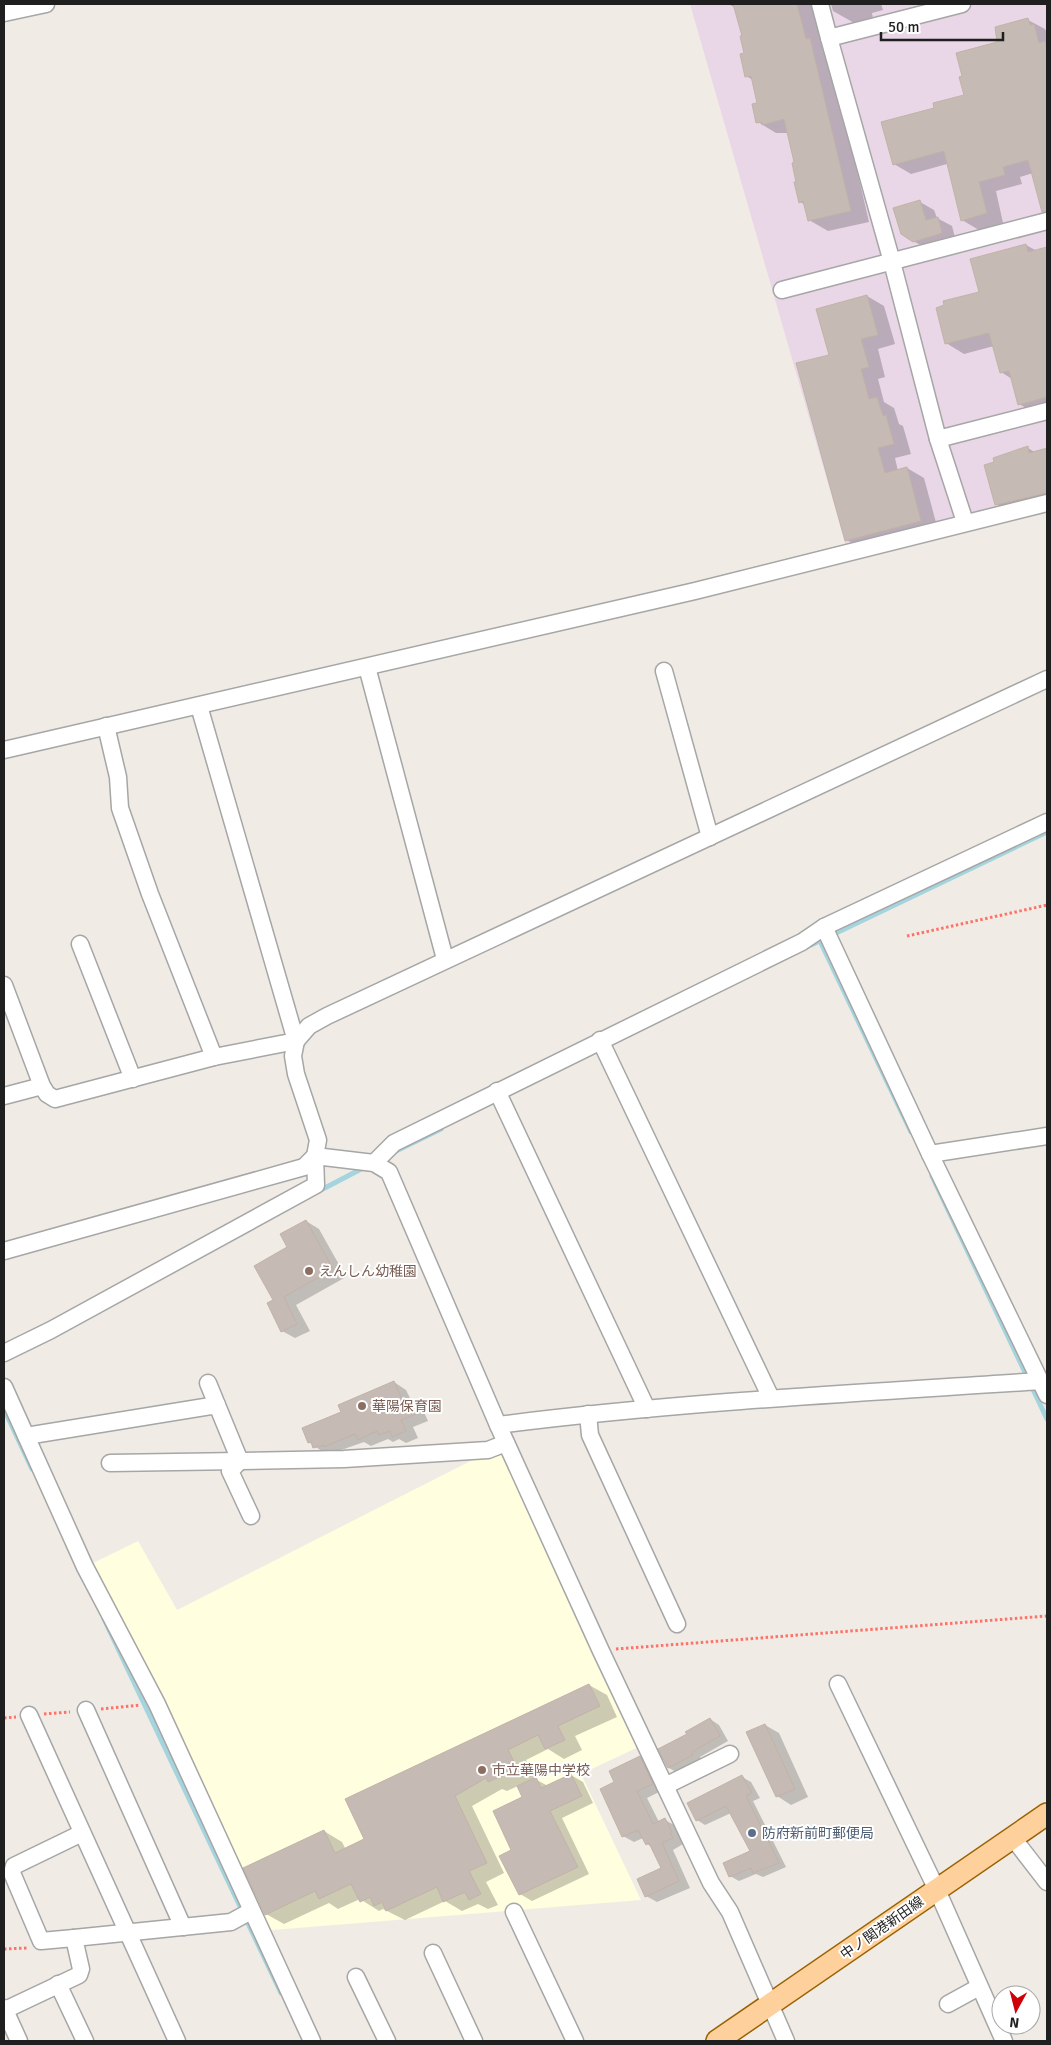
<svg xmlns="http://www.w3.org/2000/svg" width="1051" height="2045" font-family="Signika,'Noto Sans JP',sans-serif">
  <style>
    .industrial { fill: #e9d6e6 }
    .education { fill: #fffedf }
    .shadow { fill: #0003 }
    .lines { fill: none; stroke-linecap: round; stroke-linejoin: round }
    .stream { stroke: #a4d4de; stroke-width: 5 }
    .building { fill: #c5bbb4; stroke: #c2b2a7 }
    .minor-casing { stroke: #a6a6a6; stroke-width: 19 }
    .major-casing { stroke: #9a6100; stroke-width: 24 }
    .path { stroke: #fd7269; stroke-width: 3; stroke-dasharray: 2.5 2.5; stroke-linecap: butt }
    .minor { stroke: #fff; stroke-width: 16 }
    .major { stroke: #fed09c; stroke-width: 21 }
    .education-dot { fill: #8d6e63; stroke: #fff; stroke-width: 2 }
    .service-dot { fill: #5c6f8a; stroke: #fff; stroke-width: 2 }
    .labels { text-anchor: middle; dominant-baseline: central; stroke-width: 4; stroke-linejoin: round; paint-order: stroke }
    .education-label { font-size: 14px; fill: #785e54; stroke: #fff; text-anchor: start }
    .service-label { font-size: 14px; fill: #4e5e75; stroke: #fff; text-anchor: start }
    .street-label { font-size: 14px; fill: #1f1f1f; stroke: #fff }
  </style>
  <rect width="100%" height="100%" fill="#f0ece5"/>
  <polygon class="industrial" points="690,4 1047,4 1047,501 848,553"/>
  <polygon class="education" points="506,1443 645,1744 581,1774 641,1900 260,1931 85,1567 138,1541 177,1610"/>
  <g class="shadow">
    <polygon points="728,4 813,4 829,50 869,222 828,231 809,220 806,205 800,202 796,163 789,133 776,133 758,122 759,104 753,80 746,76 746,54 736,8"/>
    <polygon points="831,4 881,4 883,10 872,13 873,19 856,24 833,11"/>
    <polygon points="1028,20 1045,29 1047,33 1047,210 1042,207 1033,173 1020,177 1022,184 996,191 1003,223 979,230 962,220 947,164 911,174 894,164 935,109 965,96 998,43"/>
    <polygon points="920,202 934,210 937,218 952,226 956,241 928,249 913,241"/>
    <polygon points="1026,245 1037,251 1047,248 1047,412 1037,414 1019,404 1012,379 1001,372 994,346 964,354 946,343 981,293"/>
    <polygon points="867,296 884,306 895,344 878,349 885,377 878,379 884,402 894,408 899,424 903,426 911,454 895,458 898,471 907,468 924,478 938,530 864,550 847,540 830,356"/>
    <polygon points="1028,448 1036,453 1047,450 1047,508 1014,515 996,504"/>
    <polygon points="306,1221 319,1229 346,1277 296,1305 310,1331 295,1338 282,1331 274,1300"/>
    <polygon points="394,1382 406,1390 413,1404 423,1410 428,1421 413,1427 418,1438 406,1443 399,1439 393,1442 388,1439 371,1446 364,1442 327,1455 309,1442 343,1412"/>
    <polygon points="589,1685 607,1695 617,1717 575,1736 582,1750 564,1759 548,1749 526,1760 535,1779 548,1786 571,1775 583,1782 593,1803 562,1818 589,1874 532,1901 520,1894 513,1850 524,1798 518,1786 507,1791 502,1789 472,1806 504,1873 486,1882 498,1905 488,1909 478,1904 462,1911 445,1901 405,1920 383,1909 379,1911 360,1899 338,1909 329,1903 284,1924 266,1914 324,1831 342,1842 346,1850 366,1840"/>
    <polygon points="710,1719 719,1725 728,1741 700,1757 702,1760 678,1773 669,1768"/>
    <polygon points="765,1725 779,1733 808,1797 791,1805 777,1796"/>
    <polygon points="640,1757 651,1763 663,1790 647,1798 659,1822 665,1820 676,1826 682,1838 680,1839 683,1844 673,1850 690,1888 657,1902 646,1896 663,1868 652,1847 647,1844 643,1838 634,1842 623,1836 616,1782"/>
    <polygon points="742,1777 751,1782 760,1798 753,1801 786,1867 763,1877 756,1874 739,1881 730,1876 725,1864 751,1851 731,1813 705,1825 697,1820"/>
  </g>
  <g class="lines">
    <g class="stream">
      <polyline points="820,941 911,1132"/>
      <polyline points="811,945 1047,832"/>
      <polyline points="392,1153 441,1129"/>
      <polyline points="932,1176 1047,1419"/>
      <polyline points="319,1191 365,1167"/>
      <polyline points="4,1409 32,1469"/>
      <polyline points="104,1619 281,1993"/>
    </g>
  </g>
  <g class="building">
    <polygon points="733,4 797,4 806,39 810,38 851,211 808,221 803,201 799,203 794,182 796,182 792,163 794,162 784,119 762,125 762,122 756,123 752,104 757,103 751,76 745,77 740,54 744,53 740,36 742,36"/>
    <polygon points="1028,18 1030,25 1034,24 1039,43 1045,41 1047,50 1047,211 1042,212 1028,160 1003,167 1005,175 979,182 987,213 961,221 944,151 893,165 881,122 934,108 933,103 964,95 959,77 962,76 956,53 997,42 995,27"/>
    <polygon points="920,200 926,220 938,217 942,233 913,242 901,234 893,208"/>
    <polygon points="1026,244 1028,252 1047,247 1047,397 1018,405 1009,371 1000,373 989,333 945,344 936,308 944,305 943,301 979,292 970,259"/>
    <polygon points="867,295 878,335 861,339 869,367 861,369 869,399 877,397 883,416 886,415 894,444 878,448 885,473 907,467 921,521 845,541 796,363 829,355 816,309"/>
    <polygon points="1028,446 1029,453 1047,448 1047,493 995,505 984,465 994,462 993,458"/>
    <polygon points="306,1220 333,1269 284,1297 297,1324 281,1332 267,1303 273,1300 254,1266 287,1247 280,1234"/>
    <polygon points="394,1381 404,1404 411,1402 416,1414 401,1420 406,1431 392,1437 390,1431 379,1435 377,1431 358,1440 355,1434 324,1447 324,1445 313,1448 311,1442 308,1443 302,1428 341,1412 338,1405"/>
    <polygon points="589,1684 600,1706 558,1726 565,1740 545,1749 538,1735 508,1750 518,1769 488,1782 486,1778 455,1796 487,1863 469,1871 481,1894 469,1900 465,1892 443,1902 437,1887 386,1911 382,1902 374,1906 370,1897 360,1902 351,1884 319,1899 315,1891 265,1915 243,1868 324,1830 335,1853 364,1839 345,1799"/>
    <polygon points="710,1718 720,1736 692,1752 693,1755 668,1768 658,1749 687,1734 685,1732"/>
    <polygon points="765,1724 795,1789 776,1797 746,1732"/>
    <polygon points="640,1756 653,1784 637,1791 653,1824 665,1818 672,1832 670,1833 673,1838 662,1843 679,1881 645,1897 637,1879 661,1868 649,1843 646,1845 638,1830 622,1837 600,1789 614,1782 609,1771"/>
    <polygon points="571,1774 582,1796 550,1811 578,1867 519,1895 499,1856 511,1850 493,1811 522,1797 517,1786 536,1777 541,1788"/>
    <polygon points="742,1775 752,1793 746,1796 779,1863 753,1873 751,1868 729,1877 723,1863 750,1851 726,1806 696,1821 687,1803"/>
  </g>
  <g class="lines">
    <defs>
      <g id="minor">
        <polyline points="820,4 829,38"/>
        <polyline points="962,4 829,38 892,262 938,439 965,522"/>
        <polyline points="4,13 46,4"/>
        <polyline points="782,290 1047,221"/>
        <polyline points="938,439 1047,411"/>
        <polyline points="367,667 445,959"/>
        <polyline points="664,671 710,837"/>
        <polyline points="106,726 118,777 120,808 150,894 214,1057"/>
        <polyline points="4,750 695,591 1047,503"/>
        <polyline points="824,927 930,1154 1047,1395"/>
        <polyline points="80,944 133,1079"/>
        <polyline points="4,985 42,1086 47,1094 55,1099 214,1057 296,1041 309,1026 327,1016 1047,679"/>
        <polyline points="600,1040 771,1398"/>
        <polyline points="497,1091 647,1409"/>
        <polyline points="4,1096 42,1086"/>
        <polyline points="930,1154 1047,1136"/>
        <polyline points="315,1156 374,1163 389,1172 498,1425 601,1651 711,1883 730,1912 786,2041"/>
        <polyline points="374,1163 394,1143 802,942 824,927 1047,822"/>
        <polyline points="4,1251 304,1167 315,1156"/>
        <polyline points="4,1353 51,1330 316,1185 315,1156 318,1140 296,1074 293,1056 296,1041 199,706"/>
        <polyline points="208,1383 217,1405"/>
        <polyline points="4,1387 85,1567 157,1704 312,2041"/>
        <polyline points="588,1414 590,1435 677,1624"/>
        <path d="M498,1425C678,1402 860,1393 1041,1381"/>
        <polyline points="26,1436 217,1405 240,1461 344,1459 488,1450 506,1443"/>
        <polyline points="240,1461 230,1471 251,1516"/>
        <polyline points="110,1463 240,1461"/>
        <polyline points="838,1684 937,1890 1004,2041"/>
        <polyline points="86,1710 183,1927"/>
        <polyline points="29,1715 177,2041"/>
        <polyline points="665,1786 730,1754"/>
        <polyline points="1013,1838 1047,1882"/>
        <polyline points="514,1912 575,2041"/>
        <polyline points="74,1938 41,1941 12,1873 14,1866 82,1833"/>
        <polyline points="433,1953 474,2041"/>
        <polyline points="356,1977 387,2041"/>
        <polyline points="58,1984 85,2041"/>
        <polyline points="948,2004 979,1987"/>
        <polyline points="4,2008 19,2041"/>
        <polyline points="5,2010 79,1975 81,1969 74,1938 231,1922 251,1911"/>
      </g>
      <polyline id="major" points="717,2041 1047,1814"/>
    </defs>
    <use href="#minor" class="minor-casing"/>
    <use href="#major" class="major-casing"/>
    <g class="path">
      <polyline points="907,936 1047,905"/>
      <polyline points="616,1649 1047,1616"/>
      <polyline points="101,1709 140,1705"/>
      <polyline points="44,1714 70,1712"/>
      <polyline points="4,1718 16,1717"/>
      <polyline points="4,1949 27,1948"/>
    </g>
    <use href="#minor" class="minor"/>
    <use href="#major" class="major"/>
  </g>
  <g class="education-dot">
    <circle cx="309" cy="1271" r="5"/>
    <circle cx="362" cy="1406" r="5"/>
    <circle cx="482" cy="1770" r="5"/>
  </g>
  <circle class="service-dot" cx="752" cy="1833" r="5"/>
  <g class="labels">
    <g class="education-label">
      <text x="319" y="1271">えんしん幼稚園</text>
      <text x="372" y="1406">華陽保育園</text>
      <text x="492" y="1770">市立華陽中学校</text>
    </g>
    <g class="service-label">
      <text x="762" y="1833">防府新前町郵便局</text>
    </g>
    <g class="street-label">
      <text transform="translate(882 1928) rotate(-35)">中ノ関港新田線</text>
    </g>
  </g>
  <rect width="1051" height="2045" fill="none" stroke="#1f1f1f" stroke-width="10"/>
  <g transform="translate(1016 2010) rotate(187)"><circle r="24" fill="#ffffff" stroke="#a5a5a5"/>
  <path d="M0-4L9 19L0 12L-9 19Z" fill="#ce0008"/>
  <text y="-8" font-size="14" font-weight="bold" text-anchor="middle" fill="#1f1f1f">N</text>
  </g>
  <path d="M881 32v8h122v-8" fill="none" stroke="#1f1f1f" stroke-width="2.5"/>
  <text x="888" y="32" font-size="15" fill="#1f1f1f" stroke="#ffffff" stroke-width="4" paint-order="stroke">50 m</text>
</svg>
